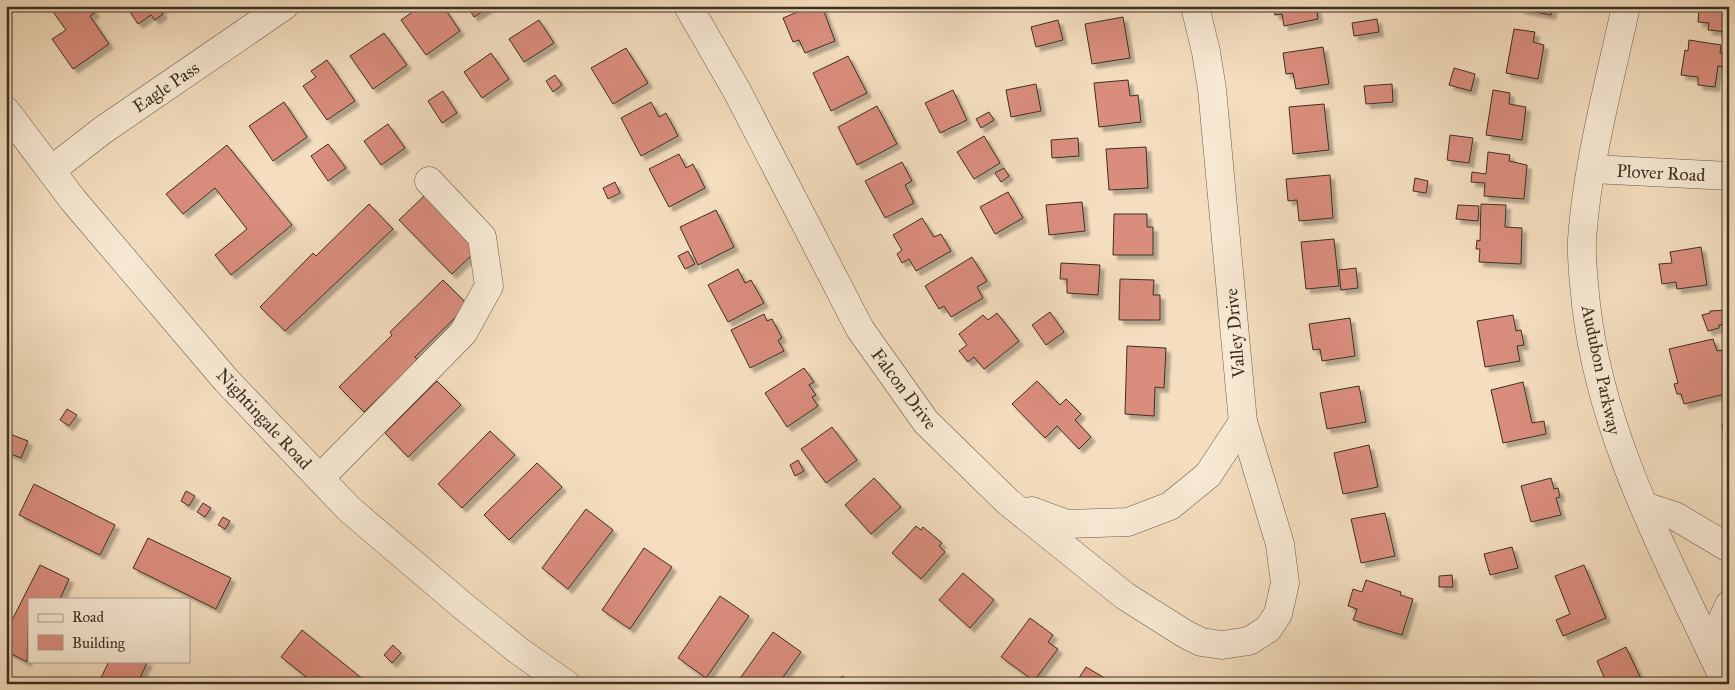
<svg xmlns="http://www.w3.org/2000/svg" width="1735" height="690" font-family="'IM FELL Great Primer',serif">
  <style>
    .building { fill: #da8d7d; stroke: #3c3023; filter: url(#shadow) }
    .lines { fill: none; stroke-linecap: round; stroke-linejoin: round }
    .minor-casing { stroke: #6a5c4a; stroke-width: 29 }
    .minor { stroke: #f8ead5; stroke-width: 28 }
    .labels { text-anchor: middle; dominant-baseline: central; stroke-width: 4.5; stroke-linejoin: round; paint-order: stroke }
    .street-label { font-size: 18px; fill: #3c3023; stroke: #f8ead5 }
  </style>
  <defs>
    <filter id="shadow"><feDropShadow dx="4.5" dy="4.5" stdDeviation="1" flood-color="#0004"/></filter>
  </defs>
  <rect width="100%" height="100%" fill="#f4debf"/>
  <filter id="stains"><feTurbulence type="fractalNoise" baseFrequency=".004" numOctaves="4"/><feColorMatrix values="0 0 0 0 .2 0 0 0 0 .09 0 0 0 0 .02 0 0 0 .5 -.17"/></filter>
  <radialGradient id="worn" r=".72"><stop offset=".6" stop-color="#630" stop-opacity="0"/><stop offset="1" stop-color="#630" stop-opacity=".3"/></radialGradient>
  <g class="building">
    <polygon points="49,6 90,6 95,13 90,16 109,44 73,69 52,39 66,30"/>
    <polygon points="126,6 166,6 160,10 163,14 155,20 151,15 138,24"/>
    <polygon points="421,6 443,6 460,31 426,55 401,20"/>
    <polygon points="467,6 491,6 474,17"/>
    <polygon points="812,6 822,6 835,41 805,53 799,40 793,42 783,18"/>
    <polygon points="1273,6 1316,6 1318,19 1284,26 1282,14 1275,15"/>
    <polygon points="1521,6 1553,6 1551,15 1520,9"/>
    <polygon points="1696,6 1729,6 1729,32 1708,30 1709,23 1698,22 1699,9 1696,8"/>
    <polygon points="1123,17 1130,58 1092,64 1085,24"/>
    <polygon points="1377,19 1379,32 1354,36 1352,23"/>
    <polygon points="539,20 554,43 524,62 509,39"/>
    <polygon points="1058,20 1063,40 1036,47 1031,27"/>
    <polygon points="1514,29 1535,32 1533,42 1544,45 1538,79 1506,73"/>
    <polygon points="384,33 407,65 373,89 350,56"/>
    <polygon points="1689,40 1721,45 1720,53 1725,54 1723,67 1718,66 1715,87 1698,85 1698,77 1681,75 1685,50 1688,51"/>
    <polygon points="1323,47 1329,84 1296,89 1293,73 1286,74 1283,53"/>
    <polygon points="626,48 648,83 613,104 591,68"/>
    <polygon points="491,53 509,79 482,98 464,72"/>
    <polygon points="848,56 867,93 831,111 813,73"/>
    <polygon points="327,60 355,101 327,120 303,86 316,77 311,71"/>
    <polygon points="1454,68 1475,74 1471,91 1449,85"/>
    <polygon points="555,75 562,85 553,92 546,81"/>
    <polygon points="1128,80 1130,96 1138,95 1141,122 1099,127 1094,83"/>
    <polygon points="1036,84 1041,111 1011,117 1006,90"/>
    <polygon points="1392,84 1393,102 1366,104 1364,86"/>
    <polygon points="953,90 967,120 940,133 925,103"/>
    <polygon points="1493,90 1510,93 1509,104 1526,107 1522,140 1486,135"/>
    <polygon points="443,91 457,113 442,123 428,101"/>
    <polygon points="284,102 307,137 273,161 249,126"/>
    <polygon points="651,102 659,117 666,113 678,136 641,156 621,118"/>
    <polygon points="1324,104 1329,150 1293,154 1289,107"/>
    <polygon points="877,106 897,144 857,165 838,127"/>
    <polygon points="989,112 994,120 981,128 976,119"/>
    <polygon points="388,124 405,148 381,165 364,141"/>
    <polygon points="1450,135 1473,138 1469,163 1447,160"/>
    <polygon points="984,136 1000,163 974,179 957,152"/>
    <polygon points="1078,138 1079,156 1052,158 1051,140"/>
    <polygon points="328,144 346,168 328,181 311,156"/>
    <polygon points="227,145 292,225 231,275 215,255 247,229 215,188 183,214 166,194"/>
    <polygon points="1146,147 1148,188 1109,190 1106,149"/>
    <polygon points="1488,152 1510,155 1509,161 1527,165 1524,199 1484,196 1485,183 1471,182 1472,172 1486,174"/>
    <polygon points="679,154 686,168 693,164 705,188 669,207 649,169"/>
    <polygon points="902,162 912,181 905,185 914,203 885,218 865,181"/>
    <polygon points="1004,168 1009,176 1001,182 995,173"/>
    <polygon points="1330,175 1333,218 1299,221 1297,200 1288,201 1286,179"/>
    <polygon points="1415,178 1428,181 1426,193 1413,191"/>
    <polygon points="615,182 620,193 608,199 603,188"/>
    <polygon points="1008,192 1023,218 995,234 980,207"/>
    <polygon points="424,196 477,250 452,274 399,220"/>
    <polygon points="1082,202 1085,231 1049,235 1046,205"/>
    <polygon points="369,204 393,229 285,331 260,307 313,253 316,256"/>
    <polygon points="1481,204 1506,205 1505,227 1522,228 1521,264 1479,262 1480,249 1476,249 1477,240 1480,241"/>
    <polygon points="1458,205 1479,206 1478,221 1456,219"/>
    <polygon points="716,210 734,247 698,265 680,227"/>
    <polygon points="1114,214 1147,214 1147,227 1153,227 1153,255 1113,255"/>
    <polygon points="922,218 934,237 941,234 951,251 916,271 909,259 902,263 897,254 902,250 893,235"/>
    <polygon points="1334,239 1339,286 1306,289 1301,242"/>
    <polygon points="1701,247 1707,285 1677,289 1676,282 1662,284 1659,264 1672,263 1670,252"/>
    <polygon points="688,251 695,264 685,269 678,256"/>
    <polygon points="972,257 987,281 977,287 983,298 951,317 944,306 939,309 925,286"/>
    <polygon points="1061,263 1100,265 1098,295 1067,293 1067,279 1060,279"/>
    <polygon points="1356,268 1358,288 1341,290 1339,270"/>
    <polygon points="738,269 745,283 751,280 764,303 728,322 708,285"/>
    <polygon points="1120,279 1154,280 1153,295 1160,295 1160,320 1119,320"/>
    <polygon points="443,280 468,305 415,357 418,360 364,412 339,387 392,335 390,332"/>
    <polygon points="1729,310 1729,324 1719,325 1719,328 1708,331 1702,315 1710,313 1710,311"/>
    <polygon points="1050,312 1064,332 1046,345 1032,325"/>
    <polygon points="997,313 1019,341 984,369 974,357 968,362 959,351 967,345 959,334 983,315 988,320"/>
    <polygon points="764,314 767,321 772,319 782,338 778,340 784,351 750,368 731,330"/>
    <polygon points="1513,315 1516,331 1521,330 1524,345 1517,346 1520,361 1485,367 1477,321"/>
    <polygon points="1350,318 1355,356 1322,361 1320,349 1313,350 1309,324"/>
    <polygon points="1713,339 1717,351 1723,350 1725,355 1727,355 1729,393 1684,404 1681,394 1677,394 1674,384 1678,383 1669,349"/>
    <polygon points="1127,346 1166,348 1164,388 1155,387 1154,416 1125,414"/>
    <polygon points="804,368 814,382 809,385 816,395 812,397 818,406 787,427 765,393"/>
    <polygon points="437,381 461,405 408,457 385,433"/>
    <polygon points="1037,381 1060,405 1066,399 1081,414 1075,420 1091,437 1079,449 1057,426 1045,438 1012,404"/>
    <polygon points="1523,382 1532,423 1544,421 1546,434 1503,443 1491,390"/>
    <polygon points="1359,386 1366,422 1327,429 1320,393"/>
    <polygon points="67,409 77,415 69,426 60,420"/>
    <polygon points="1729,424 1729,453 1726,453 1722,425"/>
    <polygon points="832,427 857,460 826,483 801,449"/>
    <polygon points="490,431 515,455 462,508 438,484"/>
    <polygon points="10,434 28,441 21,458 6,452"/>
    <polygon points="1369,445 1378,487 1343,494 1334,453"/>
    <polygon points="798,460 804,471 795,476 790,465"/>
    <polygon points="537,463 562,487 509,540 484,515"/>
    <polygon points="874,478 901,507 871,534 845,505"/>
    <polygon points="1551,478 1554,489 1558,488 1560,497 1556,498 1561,515 1531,522 1521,486"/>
    <polygon points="34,484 115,525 100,555 19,515"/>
    <polygon points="186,491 195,496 189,506 181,501"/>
    <polygon points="203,503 211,508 205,517 197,512"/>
    <polygon points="586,509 613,530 568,589 542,568"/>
    <polygon points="1385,513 1395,556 1361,563 1351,519"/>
    <polygon points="223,517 230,521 225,529 218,525"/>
    <polygon points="916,526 921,530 923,527 942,543 939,546 945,552 921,579 892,553"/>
    <polygon points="148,538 231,578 216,609 133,568"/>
    <polygon points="1512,547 1518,568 1490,575 1484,554"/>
    <polygon points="644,548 672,567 630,629 602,610"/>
    <polygon points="40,565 69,579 60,599 29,599 27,662 6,651 6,632"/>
    <polygon points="1584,565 1606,618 1563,636 1556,620 1570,614 1555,576"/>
    <polygon points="963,573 994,600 970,628 939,600"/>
    <polygon points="1452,575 1453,587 1439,587 1439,576"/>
    <polygon points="1366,580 1401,592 1400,595 1413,599 1402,635 1353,620 1357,609 1348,606 1353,589 1362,592"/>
    <polygon points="720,596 749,616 706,678 678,658"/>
    <polygon points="1030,618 1053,635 1048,642 1058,649 1034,681 1001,657"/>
    <polygon points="302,630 369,684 315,684 281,657"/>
    <polygon points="773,632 801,652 778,684 736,684"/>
    <polygon points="393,645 401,653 392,663 384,655"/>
    <polygon points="1626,647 1642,681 1637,684 1607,684 1597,661"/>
    <polygon points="109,661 148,661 137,684 98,684"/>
    <polygon points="1086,667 1115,684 1075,684"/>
    <polygon points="842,676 854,684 837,684"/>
  </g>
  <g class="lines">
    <defs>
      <g id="minor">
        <polyline points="688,6 737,91 860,329 926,422 1008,502 1125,596 1185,634 1201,642 1222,645 1249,641 1268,629 1278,614 1285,583 1280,544 1243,422 1212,89 1206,52 1195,6"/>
        <path d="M1626,6C1610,80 1587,164 1582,240C1581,261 1584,283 1586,304C1601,440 1670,561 1726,684"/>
        <polyline points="6,111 73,200 226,380 349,509 463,606 519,651 566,684"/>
        <polyline points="1592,169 1729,176"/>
        <polyline points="52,172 63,161 103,130 284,6"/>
        <polyline points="320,478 463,333 489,286 482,237 429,181"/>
        <polyline points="1644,506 1675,516 1729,548"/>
        <polyline points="1032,511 1067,524 1128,522 1170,506 1208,475 1243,422"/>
        <polyline points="1710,648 1729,605"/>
      </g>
    </defs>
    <use href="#minor" class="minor-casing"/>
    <use href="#minor" class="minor"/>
  </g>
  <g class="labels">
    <g class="street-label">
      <text transform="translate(166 87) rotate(-34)">Eagle Pass</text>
      <text transform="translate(1661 173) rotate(3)">Plover Road</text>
      <text transform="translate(1235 333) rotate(-95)">Valley Drive</text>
      <text transform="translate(1601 370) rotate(78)">Audubon Parkway</text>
      <text transform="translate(904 389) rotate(53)">Falcon Drive</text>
      <text transform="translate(264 419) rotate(47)">Nightingale Road</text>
    </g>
  </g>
  <rect width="1735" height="690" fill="none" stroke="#f4debf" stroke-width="25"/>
  <rect x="8" y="8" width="1720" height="675" fill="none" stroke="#3c3023" stroke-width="2.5"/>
  <rect x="12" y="12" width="1710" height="665" fill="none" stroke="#3c3023"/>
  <rect x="28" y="598" width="162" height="65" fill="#f8ead5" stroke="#ada08e"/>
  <rect x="38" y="614" width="25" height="8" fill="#f8ead5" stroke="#ada08e"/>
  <text x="72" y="622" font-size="15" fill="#3c3023">Road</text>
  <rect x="38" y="635" width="25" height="15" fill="#da8d7d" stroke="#ada08e"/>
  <text x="72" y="648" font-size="15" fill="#3c3023">Building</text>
  <rect width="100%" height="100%" filter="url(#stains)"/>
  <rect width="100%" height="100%" fill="url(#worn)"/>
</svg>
